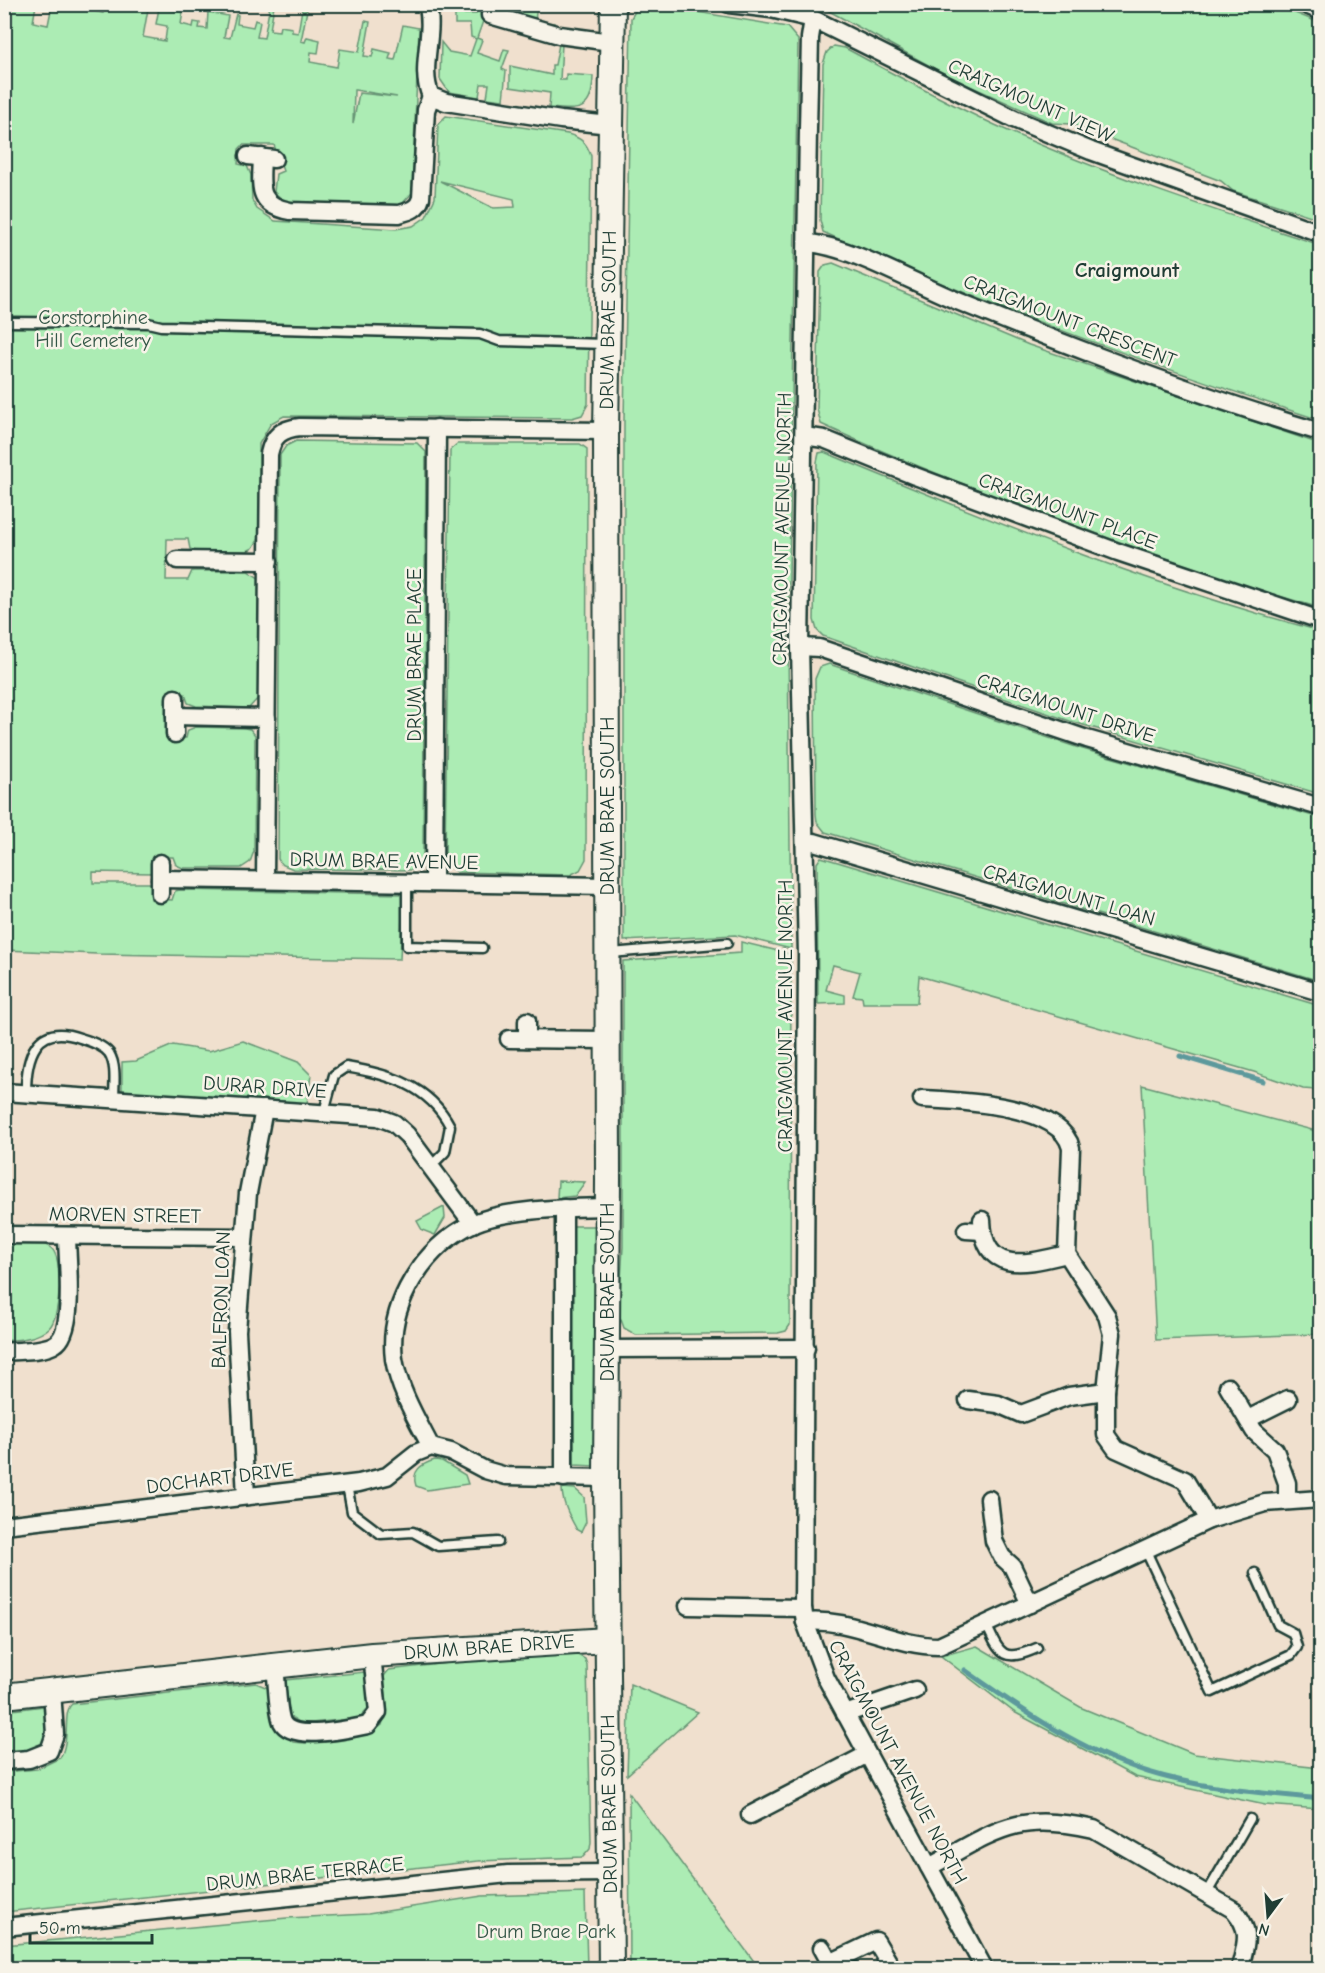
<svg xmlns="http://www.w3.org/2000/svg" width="1325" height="1973" font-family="'Comic Neue',sans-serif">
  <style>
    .green { fill: #acecb4; stroke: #669474; stroke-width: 1.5; fill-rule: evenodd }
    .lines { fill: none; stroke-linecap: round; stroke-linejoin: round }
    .stream { stroke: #5d999c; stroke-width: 5 }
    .lane-casing { stroke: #1f3d34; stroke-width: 13 }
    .street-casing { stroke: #1f3d34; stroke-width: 21 }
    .secondary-casing { stroke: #1f3d34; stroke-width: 28 }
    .lane { stroke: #f7f3e8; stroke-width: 8 }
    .street { stroke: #f7f3e8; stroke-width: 16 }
    .secondary { stroke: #f7f3e8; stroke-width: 24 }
    .labels { text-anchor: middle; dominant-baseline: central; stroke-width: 5; stroke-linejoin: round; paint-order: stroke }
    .street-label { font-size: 20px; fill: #1f3d34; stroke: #f7f3e8 }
    .park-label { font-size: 20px; fill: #345747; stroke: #f7f3e8 }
    .neighbourhood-label { font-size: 21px; font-weight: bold; fill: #1f3d34; stroke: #f7f3e8 }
  </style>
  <rect width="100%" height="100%" fill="#f0e0ce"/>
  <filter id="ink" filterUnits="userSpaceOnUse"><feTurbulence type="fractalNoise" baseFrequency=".0167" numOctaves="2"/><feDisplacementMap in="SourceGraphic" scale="12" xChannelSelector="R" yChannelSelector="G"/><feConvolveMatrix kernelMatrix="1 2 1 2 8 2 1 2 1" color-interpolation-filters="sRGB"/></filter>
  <g filter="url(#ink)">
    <g class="green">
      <polygon points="649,4 787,27 798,40 788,637 791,949 735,935 624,941 624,421 631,18 637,8"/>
      <path d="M5,5H36L33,22L48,25L52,5H94L93,11L103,13L105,5H136L148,9L143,37L165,41L167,26L156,24L159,8L183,12L181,24L193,27L194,22L200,23L199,28L207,29L208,12L228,16L224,37L230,38L236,14L238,15L237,24L253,27L255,20L260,22L257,37L264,38L270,5H274L270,30L279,31L280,26L292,28V32L298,33L302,9L307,10L301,41L305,42L307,37L320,40L318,53L311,52L310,62L337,67L340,49L359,52L365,21L370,22L364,56L372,57L374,49L391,53L389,59L395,60L403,25L419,28L412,193L402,204L394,206L284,201L274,192L276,174L283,171L274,145H243L239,149L238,164L247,166L251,175L252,200L257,209L275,221L396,229L413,226L426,217L435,198L438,124L446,116L568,134C581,138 587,143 591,156L588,404L582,415L572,418L284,416L271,423L259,444L260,537L253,548L247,551H196L190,549L188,539H167L166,580H188L192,571H248L260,579L259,697L249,708L196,706L188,703L185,694L166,696V737L186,738L188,730L196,727L244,728L250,729L255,735L254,851L250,862L241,868H183L176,865L173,857H152V873L93,872V883H151V899L172,900L175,891L180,890L403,894L400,959L97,954L5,950ZM354,90H355L397,97L359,93L353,124ZM440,181L514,199L515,207L493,208Z"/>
      <polygon points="476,5 537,5 535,21 554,23 553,26 512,16 509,6 488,7 477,38 482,40 477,53 500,61 504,49 509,50 502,69 506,71 503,100 487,98 489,84 481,84 479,97 449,92 440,79 441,42 449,52 470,56 476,39 471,37 470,24 455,24 455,14 476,14"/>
      <polygon points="1275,5 1320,23 1320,219 1233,191 1221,181 1071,124 1052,123 952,78 818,5"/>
      <path d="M559,44H562L560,80H566V74L593,76C592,112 581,111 549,108L550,93L510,87V66L552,75V65H555Z"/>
      <path d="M834,46L845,48C895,75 944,101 995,125C1100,173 1211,209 1320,245V420C1151,365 985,306 823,232L820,220L823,64L827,52Z"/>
      <path d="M833,263L1029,345L1320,444V608C1246,587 1173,561 1100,535C1006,501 912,466 821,424L817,409L820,272L825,265Z"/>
      <polygon points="296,441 417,443 426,452 423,858 412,870 293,869 281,864 278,859 280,455 286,446"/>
      <polygon points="457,444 580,444 587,449 586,859 580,870 570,875 457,872 448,865 445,858 450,450"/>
      <path d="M824,452C986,519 1150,586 1320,631V794L1070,721L823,636L817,630L814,620L817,462L819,453Z"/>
      <polygon points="829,664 1076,747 1320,818 1320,981 825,832 817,822 816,814 815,679 820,667"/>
      <polygon points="821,857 1317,1005 1320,1007 1320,1052 1316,1090 1303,1089 1254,1072 919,976 917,1003 863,1003 862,997 853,996 860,972 833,965 826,990 845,995 845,1003 818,1004 817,863"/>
      <polygon points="741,942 791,954 790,1325 786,1331 778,1333 636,1335 624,1328 619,1314 623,1247 623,961 741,953"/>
      <polygon points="243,1041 298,1062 311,1075 307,1103 122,1091 122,1062 136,1061 173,1045 209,1051"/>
      <polygon points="1142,1085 1320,1132 1320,1334 1156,1340"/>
      <polygon points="558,1181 585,1182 575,1196 557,1198"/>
      <polygon points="444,1207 445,1218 435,1235 422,1230 417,1221"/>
      <polygon points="572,1226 597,1226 594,1466 574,1465"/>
      <path d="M5,1242C19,1242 38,1239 51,1248C64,1258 61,1317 49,1328C37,1339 19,1339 5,1341Z"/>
      <path d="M435,1460L442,1461L465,1475L468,1484L427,1490L416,1486C411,1471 421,1464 435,1460Z"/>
      <path d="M562,1488L575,1489L584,1497L586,1522L581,1532L577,1530C570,1517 562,1503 562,1488Z"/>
      <polygon points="977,1646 1082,1708 1194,1754 1320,1768 1320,1809 1265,1805 1135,1777 1014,1712 941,1656"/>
      <path d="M576,1654L585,1659L587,1665L591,1842L590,1849L583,1857L478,1861L5,1912L4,1772L37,1769L60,1758C71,1739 62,1712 72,1704L256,1683L268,1688L276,1728L293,1742C316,1745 364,1741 382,1725L387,1704L384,1676L389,1670L488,1658Z"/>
      <polygon points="365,1672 369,1707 359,1718 302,1724 290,1716 285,1680"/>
      <polygon points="630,1684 698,1712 627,1775"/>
      <polygon points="44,1706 46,1732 42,1746 31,1751 5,1754 4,1711"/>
      <polygon points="629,1793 759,1968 630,1968"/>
      <polygon points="585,1893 587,1968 5,1968 5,1945 287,1918 368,1914 482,1896"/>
    </g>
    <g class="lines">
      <g class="stream">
        <polyline points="1180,1056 1263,1081"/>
        <path d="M965,1670C1021,1710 1082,1751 1148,1772C1202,1789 1265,1793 1320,1799"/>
      </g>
      <defs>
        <g id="lane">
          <polyline points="4,322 148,323 161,326 480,334 499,341 605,344"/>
          <polyline points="407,882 407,946 482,948"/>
          <polyline points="611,953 727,943"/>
          <path d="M26,1093C26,1057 35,1022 80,1038C89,1041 103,1045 109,1053C117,1066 114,1084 114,1099"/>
          <path d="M324,1112L334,1075L346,1067C388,1074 429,1085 450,1126L445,1152L430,1167"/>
          <polyline points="347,1485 352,1512 381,1534 413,1532 438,1546 498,1542"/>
          <polyline points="1145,1549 1212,1692 1291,1655 1297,1647 1293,1633 1278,1625 1255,1573"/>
          <path d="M986,1624C1000,1655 1003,1663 1037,1648"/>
          <polyline points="1207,1893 1250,1819"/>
        </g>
        <g id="street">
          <path d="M427,4C436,33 418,68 431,96L446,102L561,120L611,125"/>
          <polyline points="729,4 771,9 813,19 1014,119 1091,151 1320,233"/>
          <polyline points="1304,4 1320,11"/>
          <polyline points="490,15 559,35 611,42"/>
          <polyline points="813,19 810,38 808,129 800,647 807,955 803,1608 805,1622 826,1678 984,1968"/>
          <polyline points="248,156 274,159"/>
          <path d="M262,157C261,186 256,205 290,211L399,214C410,211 418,209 421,198L426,110L431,96"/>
          <path d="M808,243C851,246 917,285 960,302C1078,350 1198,396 1320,432"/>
          <polyline points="804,436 824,439 915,476 1118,552 1320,620"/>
          <polyline points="177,560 269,561"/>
          <polyline points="800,647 819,648 1087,739 1320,807"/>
          <polyline points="175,716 267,718"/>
          <polyline points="175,734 175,698"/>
          <polyline points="805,843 814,842 1320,992"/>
          <polyline points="160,879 608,886"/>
          <path d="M265,880L269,454C273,435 282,429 300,427L606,431"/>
          <polyline points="434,882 437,428"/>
          <polyline points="160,894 160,863"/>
          <polyline points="527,1021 527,1039"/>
          <polyline points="509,1039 607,1040"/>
          <polyline points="4,1092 378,1117 394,1123 407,1135 473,1224"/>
          <path d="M922,1099C959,1101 1061,1104 1071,1148L1067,1254L1107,1316L1112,1334L1106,1391V1435L1116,1449L1185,1480L1209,1520"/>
          <path d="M982,1220C984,1277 1028,1263 1067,1254"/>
          <polyline points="966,1230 982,1231"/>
          <polyline points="4,1235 244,1237"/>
          <polyline points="607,1349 806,1348"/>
          <path d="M4,1352C19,1350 43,1352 55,1344C76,1332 67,1259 67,1236"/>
          <polyline points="1228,1387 1254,1431 1275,1450 1287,1483 1287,1500"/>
          <polyline points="968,1400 998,1404 1021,1414 1069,1396 1106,1391"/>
          <polyline points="1248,1419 1288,1399"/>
          <path d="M431,1447C417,1420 399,1390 394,1359C387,1304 424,1247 472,1224C508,1208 569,1208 608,1207"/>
          <polyline points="564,1478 564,1208"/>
          <polyline points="246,1496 237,1331 248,1193 264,1109"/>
          <polyline points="989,1499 994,1541 1002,1557 1012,1566 1030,1604"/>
          <polyline points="4,1525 359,1483 387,1476 416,1453 431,1447 451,1452 485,1470 506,1476 606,1478"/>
          <polyline points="688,1606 803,1608"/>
          <path d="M805,1622C851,1617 893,1646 939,1646L1209,1520L1265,1503L1320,1499"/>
          <path d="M275,1666C277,1680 277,1710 282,1722C292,1742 349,1729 368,1725L378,1712L372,1655"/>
          <polyline points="845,1714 915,1690"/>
          <polyline points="4,1761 29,1759 49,1751 55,1734 52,1691"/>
          <polyline points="750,1815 866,1755"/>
          <path d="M929,1867C996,1831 1015,1811 1094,1829L1234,1910C1252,1931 1246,1943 1240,1968"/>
          <polyline points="4,1927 508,1874 610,1873"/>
          <polyline points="822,1948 833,1968"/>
          <polyline points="830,1963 876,1941 892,1968"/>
        </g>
        <g id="secondary">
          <polyline points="4,1696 372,1655 607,1640"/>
          <polyline points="611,1968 606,1478 608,1180 606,431 613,4"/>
        </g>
      </defs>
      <use href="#lane" class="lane-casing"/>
      <use href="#street" class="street-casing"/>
      <use href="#secondary" class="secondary-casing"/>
      <use href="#lane" class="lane"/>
      <use href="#street" class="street"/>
      <use href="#secondary" class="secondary"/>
    </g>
  </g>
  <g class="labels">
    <g class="street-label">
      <text transform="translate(1031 101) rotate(24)">CRAIGMOUNT VIEW</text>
      <text transform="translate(608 320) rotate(-89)">DRUM BRAE SOUTH</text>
      <text transform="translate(1070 321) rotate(21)">CRAIGMOUNT CRESCENT</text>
      <text transform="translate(1068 511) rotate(20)">CRAIGMOUNT PLACE</text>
      <text transform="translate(782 529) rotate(-89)">CRAIGMOUNT AVENUE NORTH</text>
      <text transform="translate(414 655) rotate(-90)">DRUM BRAE PLACE</text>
      <text transform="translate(1066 708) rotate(18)">CRAIGMOUNT DRIVE</text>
      <text transform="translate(607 806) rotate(-90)">DRUM BRAE SOUTH</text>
      <text transform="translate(384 861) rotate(1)">DRUM BRAE AVENUE</text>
      <text transform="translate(1069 895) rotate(16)">CRAIGMOUNT LOAN</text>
      <text transform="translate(785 1016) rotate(-90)">CRAIGMOUNT AVENUE NORTH</text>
      <text transform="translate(265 1087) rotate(4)">DURAR DRIVE</text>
      <text transform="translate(125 1215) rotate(1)">MORVEN STREET</text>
      <text transform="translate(607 1292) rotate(-90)">DRUM BRAE SOUTH</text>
      <text transform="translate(221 1300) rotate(-88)">BALFRON LOAN</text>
      <text transform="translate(220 1478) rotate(-7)">DOCHART DRIVE</text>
      <text transform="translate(489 1647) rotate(-4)">DRUM BRAE DRIVE</text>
      <text transform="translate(898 1762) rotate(62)">CRAIGMOUNT AVENUE NORTH</text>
      <text transform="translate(609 1804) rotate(-91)">DRUM BRAE SOUTH</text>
      <text transform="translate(305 1874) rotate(-6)">DRUM BRAE TERRACE</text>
    </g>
    <g class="park-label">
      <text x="93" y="317">Corstorphine<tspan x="93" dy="23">Hill Cemetery</tspan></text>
      <text x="546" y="1931">Drum Brae Park</text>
    </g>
    <g class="neighbourhood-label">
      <text x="1127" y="270">Craigmount</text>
    </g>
  </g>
  <rect width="1325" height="1973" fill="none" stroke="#f7f3e8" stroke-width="24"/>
  <rect x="12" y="12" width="1301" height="1949" fill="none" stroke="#1f3d34" stroke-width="2" filter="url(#ink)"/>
  <g transform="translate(1268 1916) rotate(196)" stroke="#f7f3e8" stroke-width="4.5" paint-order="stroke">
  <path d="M0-4.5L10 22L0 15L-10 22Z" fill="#1f3d34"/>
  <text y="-9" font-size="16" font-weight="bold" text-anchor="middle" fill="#1f3d34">N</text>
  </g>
  <path d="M30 1934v9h122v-9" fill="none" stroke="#1f3d34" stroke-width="3"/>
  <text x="39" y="1934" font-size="18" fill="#1f3d34" stroke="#f7f3e8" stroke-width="4.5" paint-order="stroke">50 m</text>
</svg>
